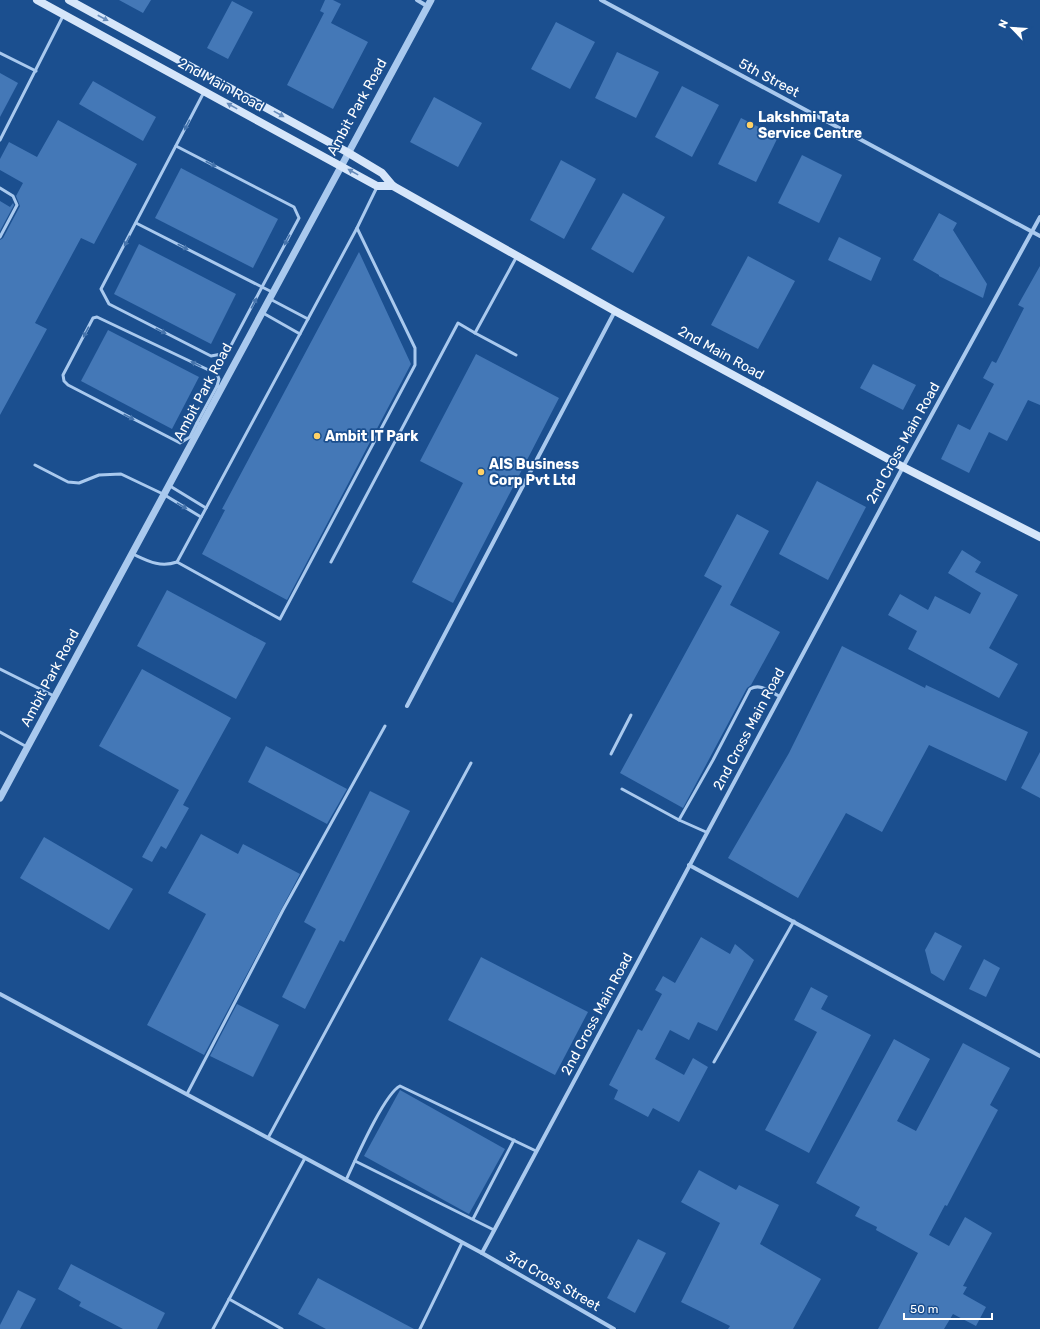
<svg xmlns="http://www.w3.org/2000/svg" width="1040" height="1329" font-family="Rubik,sans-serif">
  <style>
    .building { fill: #4478b7 }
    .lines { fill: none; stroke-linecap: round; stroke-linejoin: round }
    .service { stroke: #a9c9ee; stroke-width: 3 }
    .minor { stroke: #a9c9ee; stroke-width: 4 }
    .tertiary { stroke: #a9c9ee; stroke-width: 7 }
    .secondary { stroke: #d6e6fa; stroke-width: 8 }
    .oneway { fill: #668bba }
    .oneway2 { fill: #4674ac }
    .poi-dot { fill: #ffd166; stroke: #1b4f8f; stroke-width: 1.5 }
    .labels { text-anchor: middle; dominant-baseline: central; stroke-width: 3.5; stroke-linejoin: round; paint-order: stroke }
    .street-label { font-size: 14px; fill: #fff; stroke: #1b4f8f }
    .poi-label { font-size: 14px; font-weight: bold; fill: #fff; stroke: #1b4f8f; text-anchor: start }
  </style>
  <rect width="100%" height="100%" fill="#1b4f8f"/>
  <g class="building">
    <polygon points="119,0 151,0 143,13"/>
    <polygon points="325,0 333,0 341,4 331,23 368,42 333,109 287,85 324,13 320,11"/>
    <polygon points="232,1 253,12 228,59 207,48"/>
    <polygon points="556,22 595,42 570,89 531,69"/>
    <polygon points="617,52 659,72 636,118 595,98"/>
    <polygon points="0,73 18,83 0,117"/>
    <polygon points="93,81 156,117 143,141 79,104"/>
    <polygon points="682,86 719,105 692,157 655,137"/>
    <polygon points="434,97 482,123 458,167 410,142"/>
    <polygon points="741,118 778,137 756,182 718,164"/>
    <polygon points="58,120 137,164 94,244 81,238 35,323 47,329 0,415 0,240 3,238 20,206 16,196 23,183 0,170 0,159 9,142 37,157"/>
    <polygon points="802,155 842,175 819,223 778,203"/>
    <polygon points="561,160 596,179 564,239 530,220"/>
    <polygon points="181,168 278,219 253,268 155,218"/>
    <polygon points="623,193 665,217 633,273 591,249"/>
    <polygon points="0,201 10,207 13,203 14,205 0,231"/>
    <polygon points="939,213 957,223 953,230 987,284 983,298 939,276 939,275 913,260"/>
    <polygon points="839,237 881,258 871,281 828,260"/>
    <polygon points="139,244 236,294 211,344 114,294"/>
    <polygon points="359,252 411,364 287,600 202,554 225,510 222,509"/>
    <polygon points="748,256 795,281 758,349 711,325"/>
    <polygon points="1040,266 1040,405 1028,400 1007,441 989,432 969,473 941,459 958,424 970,430 994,384 983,378 992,361 996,363 1024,308 1018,305"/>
    <polygon points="108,330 199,377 172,429 81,381"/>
    <polygon points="476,354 559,398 453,603 412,582 463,483 420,461"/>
    <polygon points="873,364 916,385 903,410 860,388"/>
    <polygon points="817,481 866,507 828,580 779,554"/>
    <polygon points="737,514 769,531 730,605 780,632 751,685 747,688 683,808 620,773 722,586 704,576"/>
    <polygon points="962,550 981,562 975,572 1018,595 989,648 1018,664 999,698 908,649 917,631 888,615 900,594 928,610 935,596 970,614 981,593 948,573"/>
    <polygon points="167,590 266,643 236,699 137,646"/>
    <polygon points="842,646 925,688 926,685 1028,732 1006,781 929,745 882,832 846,813 798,898 728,858 789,753"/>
    <polygon points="142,669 231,718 183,805 189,808 166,849 161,846 152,862 142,857 179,790 99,746"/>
    <polygon points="266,746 347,789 327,824 248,782"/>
    <polygon points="1040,752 1040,798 1021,788"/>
    <polygon points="370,791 410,811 344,942 340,940 305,1009 282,997 316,929 304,922"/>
    <polygon points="201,834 238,854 243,844 300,874 204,1055 147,1025 206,914 168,893"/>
    <polygon points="44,837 133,889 109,930 20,878"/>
    <polygon points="935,932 962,946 944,981 931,973 925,950"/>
    <polygon points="701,937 730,954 735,944 754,960 717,1031 698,1022 689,1040 670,1030 655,1059 684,1075 693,1058 708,1067 679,1122 653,1108 648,1117 614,1099 618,1090 609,1085 638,1029 642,1031 662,994 655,990 663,976 675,983"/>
    <polygon points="481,957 588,1012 555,1075 448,1020"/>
    <polygon points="984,959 1000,968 986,997 969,989"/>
    <polygon points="811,987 828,996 821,1009 871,1035 809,1153 765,1130 817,1032 794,1020"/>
    <polygon points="237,1004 279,1025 253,1077 210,1056"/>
    <polygon points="894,1039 930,1059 897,1121 916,1131 963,1043 1010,1068 990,1105 998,1110 947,1206 945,1205 929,1235 949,1246 965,1217 992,1233 963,1286 967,1287 963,1294 986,1307 976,1326 953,1314 944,1329 878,1329 918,1253 876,1230 877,1227 855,1216 860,1207 816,1183"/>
    <polygon points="400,1090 505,1149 469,1214 364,1156"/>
    <polygon points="699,1170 736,1190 739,1185 779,1205 760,1244 821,1279 793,1329 728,1329 730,1326 681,1302 720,1223 681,1202"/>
    <polygon points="638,1239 666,1253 635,1313 607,1298"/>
    <polygon points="71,1264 165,1313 157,1329 123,1329 79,1306 81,1302 58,1289"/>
    <polygon points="318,1278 414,1329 326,1329 298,1314"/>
    <polygon points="18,1290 36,1299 20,1329 0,1329 0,1325"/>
  </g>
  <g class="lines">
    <g class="service">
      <polyline points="0,53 36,71"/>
      <polyline points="204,92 101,289 109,304 211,356 227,353 262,287 272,292"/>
      <polyline points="0,140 63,16"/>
      <polyline points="0,188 13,196 17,205 0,237"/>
      <polyline points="136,223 262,287 299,218 294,207 176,146"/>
      <polygon points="357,228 415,348 415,365 280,619 177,562"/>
      <polyline points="357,228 377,187"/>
      <polyline points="270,299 308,319"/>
      <polyline points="263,313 300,334"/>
      <polyline points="475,333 516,355"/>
      <polyline points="197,423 217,386"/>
      <polyline points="200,425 197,423 190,437 180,443 68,385 64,381 63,375 93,318 97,317 217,374 219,379 217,386 220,388"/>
      <polyline points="35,465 68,482 79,483 99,475 121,474 163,494 201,517"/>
      <polyline points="170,486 206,508"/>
      <path d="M133,554C148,561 160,568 177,562"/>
      <polyline points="331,562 458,323 475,333 517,256"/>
      <polyline points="0,669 54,696"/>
      <polyline points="0,732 27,747"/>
      <polyline points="611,754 631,715"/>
      <path d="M622,789L679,820L713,760L750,689C760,683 769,691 779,696"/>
      <polyline points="679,820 706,832"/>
      <polyline points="714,1062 794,921"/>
      <polyline points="187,1094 283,910 385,726"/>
      <polyline points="268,1138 471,763"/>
      <polyline points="355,1161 494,1230"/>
      <path d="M346,1180C355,1161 384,1094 400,1086L536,1151"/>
      <polyline points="473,1219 514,1140"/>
      <polyline points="229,1299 282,1329"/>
      <polyline points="213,1329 305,1158"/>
      <polyline points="420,1329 462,1243"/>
    </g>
    <g class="minor">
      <polyline points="417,0 427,6"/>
      <polyline points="601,0 1040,236"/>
      <polyline points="407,706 615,311"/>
      <polyline points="689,865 1040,1056"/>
      <polyline points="0,994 482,1253 614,1329"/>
      <polyline points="482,1253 903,467 1040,217"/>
    </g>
    <polyline class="tertiary" points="0,798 431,0"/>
    <g class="secondary">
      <polyline points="37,0 377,186 393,186"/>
      <polyline points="69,0 347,152 382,173 393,186 615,311 903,467 1040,537"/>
    </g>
  </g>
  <defs><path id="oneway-solid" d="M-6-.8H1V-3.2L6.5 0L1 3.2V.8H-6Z"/></defs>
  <g class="oneway">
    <use href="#oneway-solid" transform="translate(103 18) rotate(28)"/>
    <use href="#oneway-solid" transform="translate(232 106) rotate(-151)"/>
    <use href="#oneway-solid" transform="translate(279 114) rotate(29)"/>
    <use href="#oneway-solid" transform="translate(353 172) rotate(-151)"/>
  </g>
  <g class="oneway2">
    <use href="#oneway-solid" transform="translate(187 125) rotate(117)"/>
    <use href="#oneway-solid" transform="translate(211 164) rotate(27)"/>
    <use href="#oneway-solid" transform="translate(287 240) rotate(118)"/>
    <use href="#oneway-solid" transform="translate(127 241) rotate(118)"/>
    <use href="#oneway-solid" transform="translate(183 247) rotate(27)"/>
    <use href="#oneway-solid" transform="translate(254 303) rotate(-62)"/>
    <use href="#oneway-solid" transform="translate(161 331) rotate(27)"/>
    <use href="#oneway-solid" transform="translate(86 332) rotate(118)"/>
    <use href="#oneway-solid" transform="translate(196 364) rotate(-154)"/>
    <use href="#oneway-solid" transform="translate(129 417) rotate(27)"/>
    <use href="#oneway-solid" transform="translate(182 506) rotate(31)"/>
  </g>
  <g class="poi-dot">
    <circle cx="750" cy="125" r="4"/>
    <circle cx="317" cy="436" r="4"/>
    <circle cx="481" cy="472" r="4"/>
  </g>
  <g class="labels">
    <g class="street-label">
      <text transform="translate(769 78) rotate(28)">5th Street</text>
      <text transform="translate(221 85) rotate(29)">2nd Main Road</text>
      <text transform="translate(357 107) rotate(-61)">Ambit Park Road</text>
      <text transform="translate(721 353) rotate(29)">2nd Main Road</text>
      <text transform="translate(203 392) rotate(-62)">Ambit Park Road</text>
      <text transform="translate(903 443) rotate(-61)">2nd Cross Main Road</text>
      <text transform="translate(50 678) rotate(-62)">Ambit Park Road</text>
      <text transform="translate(749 729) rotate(-62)">2nd Cross Main Road</text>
      <text transform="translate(597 1014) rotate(-62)">2nd Cross Main Road</text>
      <text transform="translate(553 1281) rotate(30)">3rd Cross Street</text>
    </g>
    <g class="poi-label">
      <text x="758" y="117">Lakshmi Tata<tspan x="758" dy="16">Service Centre</tspan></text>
      <text x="325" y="436">Ambit IT Park</text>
      <text x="489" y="464">AIS Business<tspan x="489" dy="16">Corp Pvt Ltd</tspan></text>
    </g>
  </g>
  <g transform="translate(1012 28) rotate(295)" stroke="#1b4f8f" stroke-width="3" paint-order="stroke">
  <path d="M0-3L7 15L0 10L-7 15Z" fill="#ffffff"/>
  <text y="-6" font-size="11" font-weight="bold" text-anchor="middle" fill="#ffffff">N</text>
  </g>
  <path d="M904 1313v6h88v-6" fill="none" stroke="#ffffff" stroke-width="2"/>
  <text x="910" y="1313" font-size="12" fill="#ffffff" stroke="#1b4f8f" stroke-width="3" paint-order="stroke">50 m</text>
</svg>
